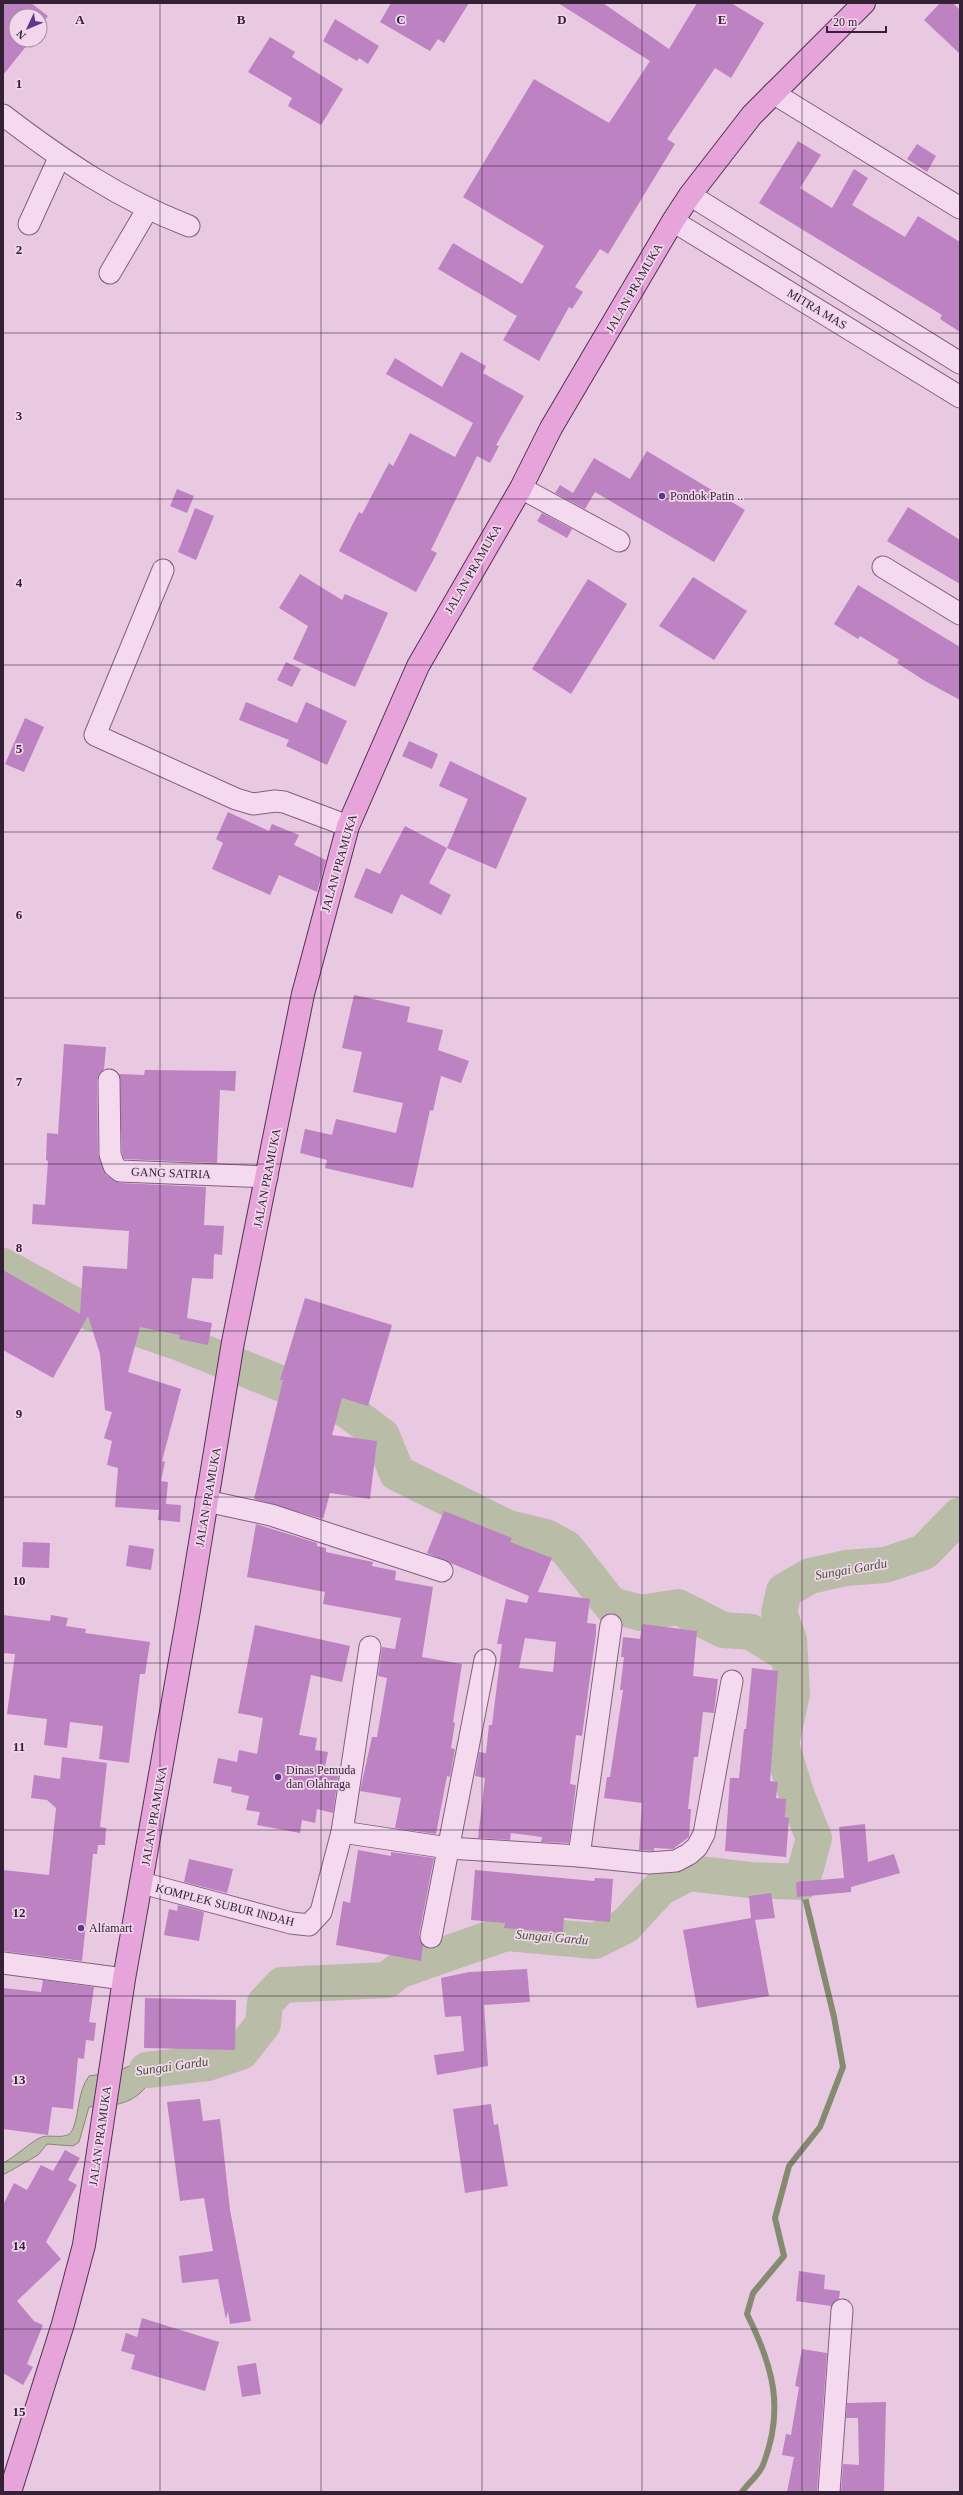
<svg xmlns="http://www.w3.org/2000/svg" width="963" height="2495" font-family="Georgia,serif">
  <style>
    .water { fill: #b9bda8; stroke: #848b70 }
    .lines { fill: none; stroke-linecap: round; stroke-linejoin: round }
    .stream { stroke: #848b70; stroke-width: 6 }
    .river { stroke: #b9bda8; stroke-width: 36 }
    .building { fill: #bd82c2; fill-rule: evenodd }
    .minor-casing { stroke: #835f82; stroke-width: 23 }
    .primary-casing { stroke: #503351; stroke-width: 24 }
    .minor { stroke: #f5daef; stroke-width: 21 }
    .primary { stroke: #e7a4db; stroke-width: 22 }
    .grid { fill: none; stroke: #342135; stroke-width: 1; stroke-opacity: 0.55 }
    .poi-dot { fill: #5f368a; stroke: #f1d6ec; stroke-width: 1.5 }
    .labels { text-anchor: middle; dominant-baseline: central; stroke-width: 3.5; stroke-linejoin: round; paint-order: stroke }
    .street-label { font-size: 12px; fill: #342135; stroke: #f1d6ec }
    .poi-label { font-size: 12px; fill: #342135; stroke: #f1d6ec; text-anchor: start }
    .water-label { font-size: 13px; font-style: italic; fill: #445332; stroke: #f1d6ec }
    .grid-label { font-size: 13px; text-anchor: middle; font-weight: bold; fill: #342135; stroke: #f1d6ec; stroke-width: 3.5; stroke-linejoin: round; paint-order: stroke }
  </style>
  <rect width="100%" height="100%" fill="#e9c8e2"/>
  <path class="water" d="M195,2056L199,2077L150,2082C132,2106 116,2105 89,2107L79,2142L73,2146L47,2144L38,2155L3,2175V2163C17,2156 31,2141 42,2137C51,2134 68,2141 73,2129C80,2111 77,2093 89,2076L116,2072L145,2059Z"/>
  <g class="lines">
    <path class="stream" d="M742,2492C748,2483 759,2475 763,2465C785,2409 773,2366 747,2314L753,2293L784,2256L775,2218L789,2166L820,2127L843,2067L834,2017L803,1889"/>
    <g class="river">
      <polyline points="3,1266 83,1310 180,1343 347,1410 382,1436 397,1473 508,1528 546,1537 566,1548 611,1605 641,1613 678,1607 723,1630 751,1632 790,1656"/>
      <polyline points="147,2070 208,2063 241,2052 263,2024 265,2003 282,1985 387,1980 398,1971 506,1933 595,1941 625,1926 660,1888 689,1873 750,1880 802,1882 814,1838 797,1796 781,1744 792,1694 789,1640 779,1613 784,1591 810,1576 846,1568 885,1565 924,1552 960,1515"/>
    </g>
  </g>
  <g class="building">
    <polygon points="3,3 31,3 48,16 40,26 40,16 16,16 16,40 28,40 26,43 28,44 3,75"/>
    <polygon points="391,3 469,3 444,43 438,39 430,51 380,22"/>
    <polygon points="558,3 603,3 669,49 697,3 731,3 764,23 731,78 715,68 667,139 675,144 608,254 600,249 575,287 583,292 572,309 569,307 539,361 503,340 517,316 438,269 453,243 522,284 544,246 463,197 534,79 609,123 650,61"/>
    <polygon points="940,3 953,3 960,10 960,54 924,20"/>
    <polygon points="335,19 379,46 368,64 359,58 357,61 323,41"/>
    <polygon points="270,37 295,52 292,57 343,89 321,125 288,106 292,98 248,72"/>
    <polygon points="798,141 821,155 800,188 832,208 854,169 868,178 852,205 905,237 918,216 960,242 960,332 940,319 942,315 759,203"/>
    <polygon points="917,144 936,156 927,172 907,159"/>
    <polygon points="461,352 486,366 483,373 524,396 496,445 499,446 490,463 477,456 431,550 437,553 416,592 339,551 359,512 362,514 389,463 393,466 410,433 455,457 473,423 386,374 395,358 442,387"/>
    <polygon points="647,451 745,510 714,562 595,492 585,509 555,493 560,485 573,493 594,458 630,479"/>
    <polygon points="177,489 194,496 187,513 170,506"/>
    <polygon points="908,507 960,540 960,584 887,541"/>
    <polygon points="195,508 214,516 196,560 178,552"/>
    <polygon points="542,513 572,529 567,538 537,521"/>
    <polygon points="300,574 342,600 345,594 388,613 355,687 293,659 308,626 279,608"/>
    <polygon points="693,577 747,611 714,660 659,626"/>
    <polygon points="588,579 627,604 571,694 532,669"/>
    <polygon points="858,585 960,647 960,700 925,681 897,663 899,660 860,636 858,639 834,624"/>
    <polygon points="286,662 301,669 292,687 277,680"/>
    <polygon points="246,702 297,723 306,702 347,721 327,765 286,746 289,740 239,720"/>
    <polygon points="25,718 44,727 24,772 5,764"/>
    <polygon points="409,741 438,754 432,769 402,756"/>
    <polygon points="450,761 527,798 496,869 447,848 468,799 439,786"/>
    <polygon points="228,812 269,831 272,824 299,835 294,845 326,860 317,892 279,875 270,895 212,869 223,843 216,839"/>
    <polygon points="405,826 447,848 429,883 451,895 441,915 401,894 392,914 354,897 366,868 380,874"/>
    <polygon points="354,995 410,1007 407,1022 443,1030 438,1050 469,1061 461,1083 441,1076 433,1111 430,1110 413,1188 325,1168 327,1160 300,1153 305,1129 332,1135 336,1119 396,1133 403,1103 353,1092 362,1052 342,1048"/>
    <polygon points="64,1044 106,1047 104,1069 99,1074 97,1080 98,1154 106,1175 120,1183 206,1187 204,1225 224,1226 222,1255 214,1254 213,1279 192,1278 187,1318 212,1323 208,1345 179,1339 180,1335 140,1327 128,1372 181,1389 162,1461 165,1462 161,1481 168,1482 166,1504 181,1505 180,1522 158,1520 159,1510 115,1507 118,1468 107,1465 112,1441 104,1438 112,1412 105,1410 100,1354 88,1316 53,1378 3,1350 3,1270 80,1314 83,1266 127,1269 129,1231 32,1224 33,1204 45,1205 48,1161 46,1160 47,1133 58,1134"/>
    <polygon points="145,1070 236,1071 235,1091 220,1090 217,1163 124,1159 122,1152 119,1074 144,1075"/>
    <polygon points="305,1298 392,1325 368,1406 342,1398 332,1435 377,1441 370,1499 330,1493 323,1519 254,1499 283,1380 280,1380"/>
    <path d="M444,1511L512,1538L510,1542L552,1558L538,1592L590,1599L587,1623L596,1624V1634L582,1736L576,1735L570,1784L576,1785L569,1843L541,1842L542,1837L511,1833L510,1840L478,1838L485,1778L475,1776L479,1752L486,1753L489,1725H492L502,1644H497L506,1599L527,1603L529,1596L427,1553ZM525,1638L556,1642L553,1672L519,1668Z"/>
    <polygon points="256,1524 317,1543 317,1546 326,1548 326,1552 373,1562 372,1566 396,1571 395,1580 433,1587 422,1657 462,1664 453,1722 455,1723 451,1748 455,1749 450,1777 447,1776 436,1834 395,1828 401,1798 360,1791 372,1737 377,1737 387,1678 378,1676 382,1647 395,1649 401,1618 323,1604 325,1592 247,1577"/>
    <polygon points="23,1542 50,1543 49,1568 22,1567"/>
    <polygon points="129,1545 154,1549 151,1570 126,1566"/>
    <polygon points="3,1615 50,1621 51,1615 68,1618 66,1626 86,1629 85,1633 150,1642 145,1674 140,1674 129,1763 99,1759 103,1726 70,1722 67,1748 44,1745 47,1719 7,1714 15,1654 3,1653"/>
    <polygon points="642,1624 697,1631 693,1676 718,1679 714,1713 703,1712 698,1757 694,1757 688,1809 691,1809 689,1837 673,1849 654,1848 654,1851 639,1850 642,1803 604,1798 607,1777 610,1777 623,1690 620,1690 624,1657 621,1657 623,1637 640,1639"/>
    <polygon points="255,1625 350,1646 342,1682 311,1675 299,1735 317,1738 315,1750 328,1752 325,1767 339,1770 333,1813 317,1809 315,1823 302,1820 300,1833 257,1825 260,1812 246,1810 249,1796 231,1792 232,1787 213,1783 218,1758 237,1762 239,1750 257,1754 263,1718 238,1713"/>
    <polygon points="752,1668 778,1671 770,1781 778,1782 776,1798 786,1799 785,1817 789,1818 786,1857 725,1851 730,1778 739,1778 744,1729 746,1729"/>
    <polygon points="62,1757 107,1763 100,1827 106,1828 105,1845 98,1845 97,1854 93,1854 82,1961 3,1951 3,1870 49,1875 56,1808 47,1800 31,1798 34,1775 60,1779"/>
    <polygon points="865,1824 868,1862 894,1854 900,1873 851,1887 851,1892 797,1897 796,1882 844,1878 839,1827"/>
    <polygon points="358,1850 391,1856 391,1852 434,1858 419,1935 423,1946 421,1961 336,1945 343,1901 350,1903"/>
    <polygon points="189,1859 233,1869 227,1893 184,1882"/>
    <polygon points="475,1870 594,1881 595,1878 613,1879 610,1922 564,1918 563,1933 504,1928 505,1923 471,1920"/>
    <polygon points="771,1893 775,1918 755,1920 769,1996 697,2008 683,1930 751,1918 749,1896"/>
    <polygon points="178,1905 204,1912 199,1941 164,1935 169,1909 177,1911"/>
    <polygon points="527,1969 530,2002 484,2005 488,2066 437,2075 434,2055 464,2051 461,2016 445,2017 441,1978 469,1972"/>
    <polygon points="43,1980 94,1987 89,2022 96,2023 94,2041 86,2040 84,2059 78,2058 73,2109 52,2107 48,2135 3,2129 3,1988 41,1992"/>
    <polygon points="145,1998 236,2000 235,2050 144,2048"/>
    <polygon points="200,2099 203,2121 220,2119 230,2210 251,2321 230,2324 228,2311 226,2319 218,2279 182,2283 179,2256 213,2251 204,2198 180,2201 167,2102"/>
    <polygon points="491,2104 494,2125 498,2124 508,2186 465,2193 453,2109"/>
    <polygon points="65,2150 80,2158 68,2180 77,2185 46,2242 61,2259 17,2301 34,2321 43,2325 27,2364 33,2367 23,2385 3,2373 3,2205 14,2183 27,2190 41,2165 53,2171"/>
    <polygon points="799,2271 825,2275 824,2289 840,2291 839,2299 831,2306 796,2301"/>
    <polygon points="142,2318 219,2342 205,2391 131,2369 135,2355 121,2351 126,2333 137,2337"/>
    <polygon points="802,2349 827,2353 817,2492 787,2492 794,2457 782,2455 786,2434 791,2435 799,2387 795,2386"/>
    <polygon points="256,2363 261,2394 242,2397 237,2366"/>
    <polygon points="886,2402 884,2492 841,2492 843,2464 859,2465 858,2418 846,2418 847,2403"/>
  </g>
  <g class="lines">
    <defs>
      <g id="minor">
        <polyline points="773,93 960,208"/>
        <path d="M3,115C62,160 119,199 189,226"/>
        <polyline points="690,195 960,363"/>
        <polyline points="673,221 960,397"/>
        <polyline points="29,224 59,158"/>
        <polyline points="110,273 147,210"/>
        <polyline points="521,488 619,541"/>
        <polyline points="883,567 960,614"/>
        <polyline points="163,570 95,735 236,799 253,804 275,801 284,802 348,826"/>
        <polyline points="109,1080 110,1154 114,1166 120,1171 267,1177"/>
        <polyline points="206,1501 271,1515 442,1571"/>
        <polyline points="342,1832 448,1848 579,1856 649,1863 676,1861 689,1854 697,1847 704,1834 732,1681"/>
        <polyline points="579,1856 611,1625"/>
        <polyline points="142,1883 291,1923 309,1925 321,1912 342,1832 370,1647"/>
        <polyline points="431,1937 485,1660"/>
        <polyline points="3,1963 124,1979"/>
        <polyline points="829,2492 842,2310"/>
      </g>
      <polyline id="primary" points="10,2492 63,2324 84,2245 124,1979 189,1610 233,1342 303,994 348,826 418,666 521,488 551,428 673,221 690,195 752,115 864,3"/>
    </defs>
    <use href="#minor" class="minor-casing"/>
    <use href="#primary" class="primary-casing"/>
    <use href="#minor" class="minor"/>
    <use href="#primary" class="primary"/>
  </g>
  <path class="grid" d="M160,3V2492M321,3V2492M482,3V2492M642,3V2492M802,3V2492M3,166H960M3,333H960M3,499H960M3,665H960M3,832H960M3,998H960M3,1164H960M3,1331H960M3,1497H960M3,1663H960M3,1830H960M3,1996H960M3,2162H960M3,2329H960"/>
  <g class="poi-dot">
    <circle cx="662" cy="496" r="4"/>
    <circle cx="278" cy="1777" r="4"/>
    <circle cx="81" cy="1928" r="4"/>
  </g>
  <g class="labels">
    <g class="street-label">
      <text transform="translate(634 288) rotate(-60)">JALAN PRAMUKA</text>
      <text transform="translate(817 309) rotate(31)">MITRA MAS</text>
      <text transform="translate(473 569) rotate(-60)">JALAN PRAMUKA</text>
      <text transform="translate(339 863) rotate(-74)">JALAN PRAMUKA</text>
      <text transform="translate(171 1173) rotate(2)">GANG SATRIA</text>
      <text transform="translate(267 1178) rotate(-79)">JALAN PRAMUKA</text>
      <text transform="translate(208 1497) rotate(-80)">JALAN PRAMUKA</text>
      <text transform="translate(154 1816) rotate(-80)">JALAN PRAMUKA</text>
      <text transform="translate(225 1905) rotate(14)">KOMPLEK SUBUR INDAH</text>
      <text transform="translate(100 2136) rotate(-82)">JALAN PRAMUKA</text>
    </g>
    <g class="poi-label">
      <text x="670" y="496">Pondok Patin ..</text>
      <text x="286" y="1770">Dinas Pemuda<tspan x="286" dy="14">dan Olahraga</tspan></text>
      <text x="89" y="1928">Alfamart</text>
    </g>
    <g class="water-label">
      <text transform="translate(851 1569) rotate(-10)">Sungai Gardu</text>
      <text transform="translate(552 1937) rotate(5)">Sungai Gardu</text>
      <text transform="translate(172 2066) rotate(-8)">Sungai Gardu</text>
    </g>
  </g>
  <g class="grid-label">
    <text x="80" y="24">A</text>
    <text x="241" y="24">B</text>
    <text x="401" y="24">C</text>
    <text x="562" y="24">D</text>
    <text x="722" y="24">E</text>
    <text x="19" y="88">1</text>
    <text x="19" y="254">2</text>
    <text x="19" y="420">3</text>
    <text x="19" y="587">4</text>
    <text x="19" y="753">5</text>
    <text x="19" y="919">6</text>
    <text x="19" y="1086">7</text>
    <text x="19" y="1252">8</text>
    <text x="19" y="1418">9</text>
    <text x="19" y="1585">10</text>
    <text x="19" y="1751">11</text>
    <text x="19" y="1917">12</text>
    <text x="19" y="2084">13</text>
    <text x="19" y="2250">14</text>
    <text x="19" y="2416">15</text>
  </g>
  <rect width="963" height="2495" fill="none" stroke="#342135" stroke-width="8"/>
  <g transform="translate(28 28) rotate(226)"><circle r="19" fill="#f1d6ec" stroke="#a58ea3"/>
  <path d="M0-3L7 15L0 10L-7 15Z" fill="#5f368a"/>
  <text y="-6" font-size="11" font-weight="bold" text-anchor="middle" fill="#342135">N</text>
  </g>
  <path d="M827 26v6h59v-6" fill="none" stroke="#342135" stroke-width="2"/>
  <text x="833" y="26" font-size="12" fill="#342135" stroke="#f1d6ec" stroke-width="3" paint-order="stroke">20 m</text>
</svg>
